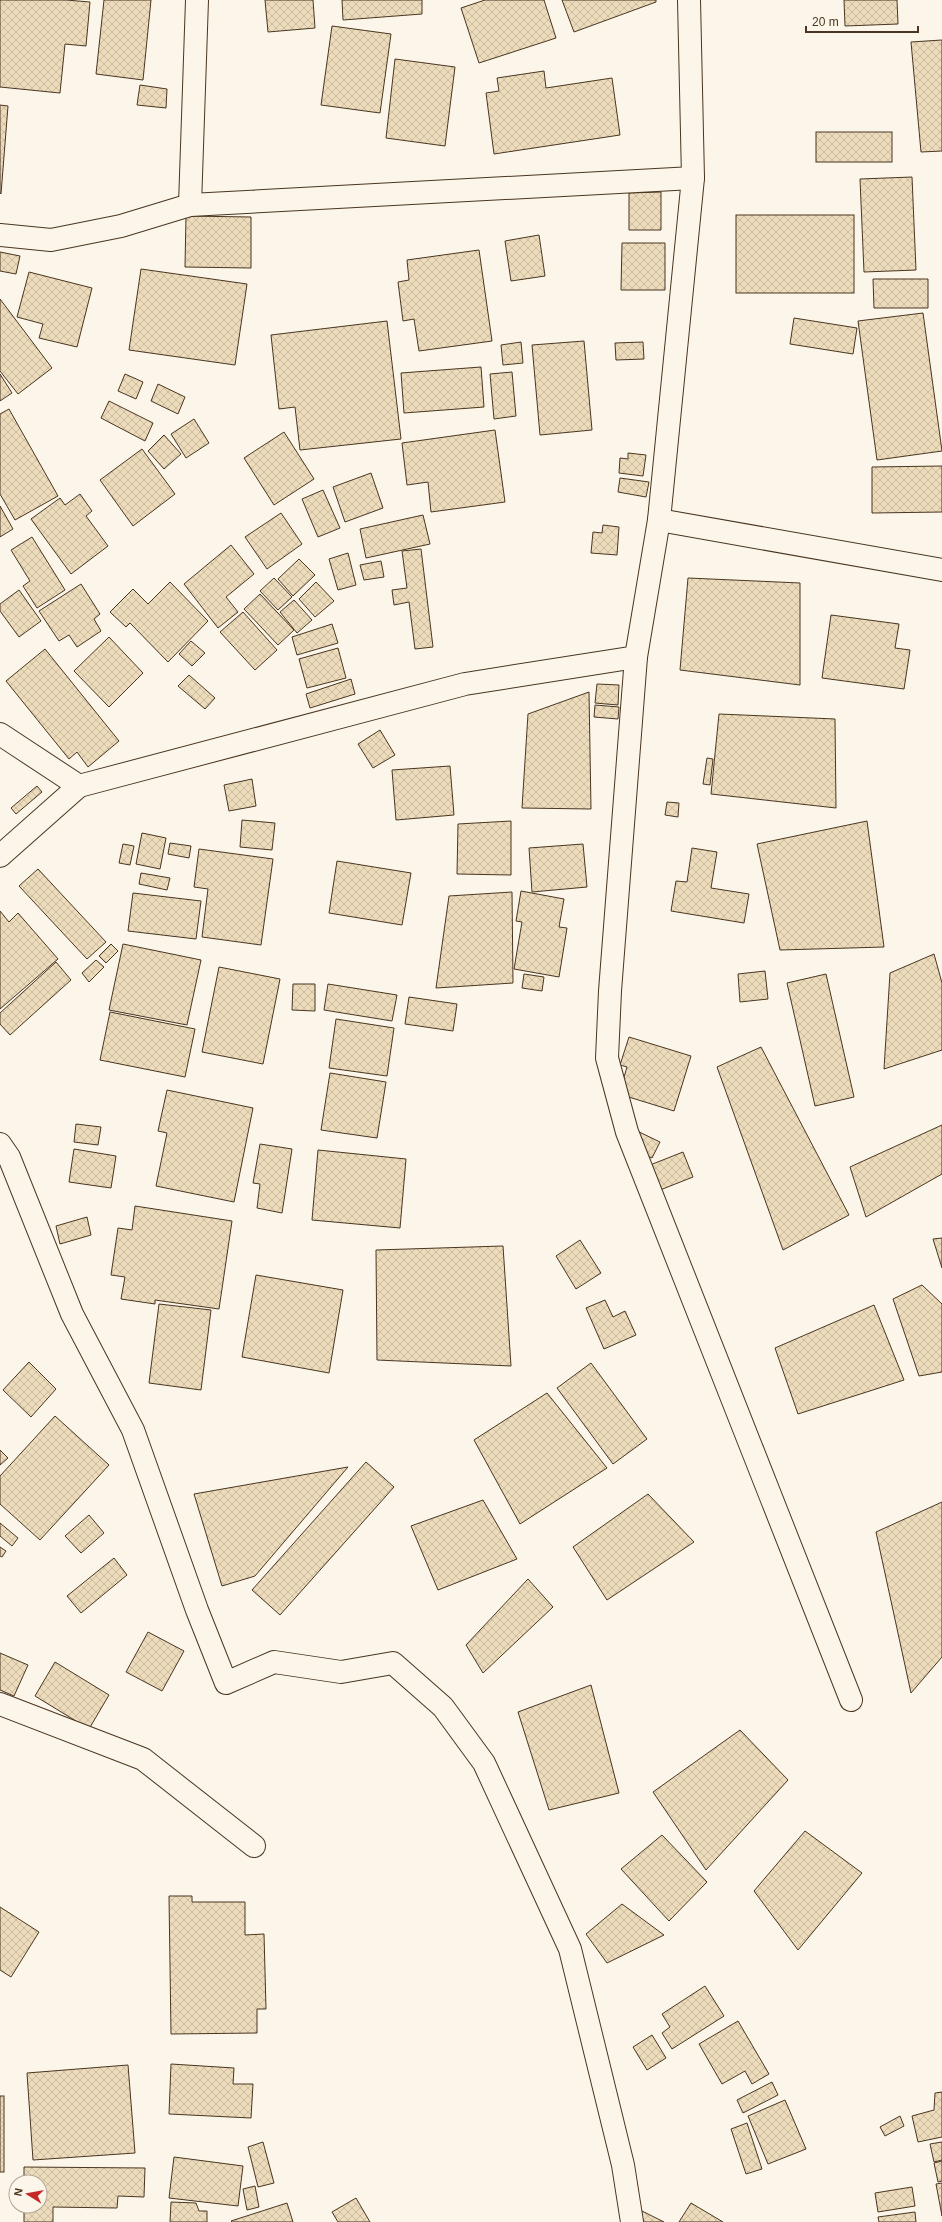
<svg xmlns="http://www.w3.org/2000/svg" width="942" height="2222" font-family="Helvetica,sans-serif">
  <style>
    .building { fill: url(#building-cross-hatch); stroke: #4a3520 }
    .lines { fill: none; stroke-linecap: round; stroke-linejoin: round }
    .minor-casing { stroke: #4a3520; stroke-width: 24 }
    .minor { stroke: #fbf6e9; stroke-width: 22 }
  </style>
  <defs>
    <pattern id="building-cross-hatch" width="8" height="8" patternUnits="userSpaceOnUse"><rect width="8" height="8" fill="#ecdcbc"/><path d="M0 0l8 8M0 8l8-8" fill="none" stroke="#ccbda1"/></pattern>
  </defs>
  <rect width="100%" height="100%" fill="#fbf6e9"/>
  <g class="building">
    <polygon points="0,0 66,0 90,2 86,46 65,44 60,93 0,87"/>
    <polygon points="104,0 151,0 143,80 96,74"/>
    <polygon points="265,0 313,0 315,28 268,32"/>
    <polygon points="342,0 422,0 422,14 343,20"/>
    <polygon points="485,0 544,0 556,38 479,63 461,8"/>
    <polygon points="562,0 656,0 656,2 574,32"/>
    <polygon points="844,0 897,0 898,24 845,26"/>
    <polygon points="332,26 391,34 380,113 321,105"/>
    <polygon points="942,40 942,151 921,152 911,42"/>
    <polygon points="395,59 455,67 445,146 386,138"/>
    <polygon points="544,71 546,88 612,78 620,135 494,154 486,93 499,91 497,78"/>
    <polygon points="140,85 167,89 166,108 137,105"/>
    <polygon points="0,105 8,106 1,194 0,193"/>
    <rect x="816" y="132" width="76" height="30"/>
    <polygon points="912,177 916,270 864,272 860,179"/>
    <polygon points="661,192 661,230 629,230 629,193"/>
    <rect x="736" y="215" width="118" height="78"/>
    <polygon points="186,216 251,217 251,268 185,267"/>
    <polygon points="539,235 545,276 511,281 505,241"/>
    <polygon points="622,243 665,243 665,290 621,290"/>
    <polygon points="479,250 492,341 419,351 414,319 403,321 398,282 409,280 407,260"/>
    <polygon points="0,252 20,256 16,274 0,271"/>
    <polygon points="141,269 247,284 235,365 129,350"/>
    <polygon points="29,272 92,288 77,347 39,338 43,324 17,317"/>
    <polygon points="873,279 928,279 928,308 874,308"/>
    <polygon points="0,299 52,368 18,394 0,371"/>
    <polygon points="923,313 942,451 877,460 858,321"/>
    <polygon points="794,318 857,328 853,354 790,344"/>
    <polygon points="387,321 401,439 300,450 295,407 279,409 271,335"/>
    <polygon points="584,341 592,430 540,435 532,345"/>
    <polygon points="521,342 523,363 503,365 501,345"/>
    <polygon points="643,342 644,359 616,360 615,343"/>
    <polygon points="481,367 484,407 404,413 401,373"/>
    <polygon points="512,372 516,416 494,419 490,374"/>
    <polygon points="0,374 12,393 0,401"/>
    <polygon points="125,374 143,382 136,399 118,391"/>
    <polygon points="158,384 185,397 178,414 151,401"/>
    <polygon points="109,401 153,423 145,441 101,418"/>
    <polygon points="9,409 58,496 15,520 0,494 0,414"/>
    <polygon points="194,419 209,443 186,458 171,434"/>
    <polygon points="495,430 505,502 431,512 428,482 407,485 402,443"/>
    <polygon points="284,432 314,479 274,505 244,458"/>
    <polygon points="164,435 181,454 164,469 148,451"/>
    <polygon points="142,449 175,494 133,526 100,480"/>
    <polygon points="628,453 646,455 643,476 619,473 620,458 628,459"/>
    <polygon points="942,466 942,512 872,513 872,467"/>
    <polygon points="371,473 383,508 345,522 333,487"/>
    <polygon points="620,478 649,482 646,497 618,492"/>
    <polygon points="323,490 340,528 318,537 302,499"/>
    <polygon points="80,494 92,511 86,516 108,546 71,574 31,519 60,498 65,505"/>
    <polygon points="0,506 13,529 0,537"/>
    <polygon points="281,513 302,544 267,569 245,537"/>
    <polygon points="423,515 430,544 366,558 360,529"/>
    <polygon points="603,525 619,527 617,555 591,553 593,532 602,533"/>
    <polygon points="32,537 65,590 37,608 23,586 30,581 11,550"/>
    <polygon points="231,545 254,574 226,597 238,612 218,628 184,584"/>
    <polygon points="421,549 433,647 415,649 409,602 394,605 392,590 407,588 402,551"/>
    <polygon points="348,553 356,585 338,590 329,559"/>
    <polygon points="299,559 315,575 293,596 278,579"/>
    <polygon points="381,561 384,577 364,580 360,565"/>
    <polygon points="274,578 292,597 278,610 260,591"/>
    <polygon points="688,578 800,583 800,685 680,670"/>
    <polygon points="170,582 208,621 168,662 130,623 126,627 110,612 133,589 148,604"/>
    <polygon points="316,582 334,601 315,617 299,599"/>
    <polygon points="81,584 100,614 94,619 101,631 77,647 69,635 59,641 39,611"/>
    <polygon points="19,590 41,621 19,637 0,611 0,604"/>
    <polygon points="260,594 294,630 278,645 244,609"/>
    <polygon points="294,600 312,620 297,633 280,612"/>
    <polygon points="243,612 277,650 255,670 220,632"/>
    <polygon points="831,615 899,624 895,648 910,650 904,689 822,678"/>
    <polygon points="332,624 338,643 297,655 292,637"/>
    <polygon points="109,637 143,673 109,707 74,671"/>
    <polygon points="191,641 205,653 192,666 179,654"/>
    <polygon points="338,648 346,678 307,688 299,659"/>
    <polygon points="45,649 119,741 88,767 77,752 69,759 6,681"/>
    <polygon points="189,675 215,698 205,709 178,686"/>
    <polygon points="351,679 355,694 310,708 306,694"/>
    <polygon points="597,684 619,685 618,705 595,703"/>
    <polygon points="589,692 591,809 522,808 528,714"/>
    <polygon points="595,705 619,707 618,719 594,717"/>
    <polygon points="719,714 835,719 836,808 711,794"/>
    <polygon points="380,730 395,755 373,768 358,744"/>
    <polygon points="707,758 713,759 710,785 703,784"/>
    <polygon points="450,766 454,815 396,820 392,770"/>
    <polygon points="252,779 256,806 229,811 224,785"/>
    <polygon points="37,786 42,792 16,814 11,808"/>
    <polygon points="667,802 679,803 678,817 665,815"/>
    <polygon points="242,820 275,823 272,850 240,847"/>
    <polygon points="511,821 511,875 457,874 458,824"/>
    <polygon points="867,821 884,947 780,950 757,844"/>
    <polygon points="142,833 166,838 160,869 136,864"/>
    <polygon points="170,843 191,846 189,858 168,854"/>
    <polygon points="123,844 134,846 130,865 119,863"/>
    <polygon points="583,844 587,887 532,892 529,848"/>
    <polygon points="692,848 717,852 711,888 749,894 744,923 671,911 676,881 687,882"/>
    <polygon points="199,849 273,859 261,945 202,937 208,889 194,887"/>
    <polygon points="337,861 411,873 402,925 329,913"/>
    <polygon points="38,869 106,942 87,959 19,886"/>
    <polygon points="141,873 170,878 167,890 139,884"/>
    <polygon points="521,891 564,899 559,927 567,928 559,977 514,969 522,922 516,921"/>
    <polygon points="512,892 513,983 436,988 449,896"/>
    <polygon points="133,893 201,901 196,939 128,931"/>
    <polygon points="0,911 9,922 18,913 58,959 0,1009"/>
    <polygon points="111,944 118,951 106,963 99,956"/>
    <polygon points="123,944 201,960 187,1025 109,1010"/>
    <polygon points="934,954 942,983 942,1050 884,1069 890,973"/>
    <polygon points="96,960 104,967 89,982 82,973"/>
    <polygon points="56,962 71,980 10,1035 0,1024 0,1013"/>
    <polygon points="219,967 280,979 263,1064 202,1052"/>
    <polygon points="765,971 768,999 740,1002 738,974"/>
    <polygon points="524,974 544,977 542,991 522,988"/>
    <polygon points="826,974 854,1097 815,1106 787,983"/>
    <polygon points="293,984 315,984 315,1011 292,1010"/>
    <polygon points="328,984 397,995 392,1021 324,1010"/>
    <polygon points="409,997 457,1004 453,1031 405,1024"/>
    <polygon points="110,1012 195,1029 185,1077 100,1060"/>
    <polygon points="336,1019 394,1028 387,1076 329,1068"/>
    <polygon points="629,1037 691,1056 674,1111 619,1094 627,1067 620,1065"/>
    <polygon points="761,1047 849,1215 783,1250 717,1067"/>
    <polygon points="330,1073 386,1082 377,1138 321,1130"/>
    <polygon points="167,1090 253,1108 234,1202 156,1186 167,1133 158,1131"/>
    <polygon points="76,1124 101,1127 98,1145 74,1142"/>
    <polygon points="942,1125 942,1174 866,1217 850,1167"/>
    <polygon points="633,1129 660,1142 652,1158 626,1146"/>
    <polygon points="260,1144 292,1149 282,1213 257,1208 260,1184 253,1183"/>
    <polygon points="74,1149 116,1156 111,1188 69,1182"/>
    <polygon points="318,1150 406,1159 400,1228 312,1220"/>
    <polygon points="683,1152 693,1177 655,1192 645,1167"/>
    <polygon points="135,1206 232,1221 219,1309 155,1300 155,1304 121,1299 125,1277 111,1275 118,1228 132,1230"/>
    <polygon points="87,1217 91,1235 60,1244 56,1226"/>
    <polygon points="942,1238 942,1268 933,1239"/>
    <polygon points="580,1240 601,1273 576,1289 556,1256"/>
    <polygon points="503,1246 511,1366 377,1360 376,1250"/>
    <polygon points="256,1275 343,1290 329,1373 242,1357"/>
    <polygon points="922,1285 942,1304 942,1372 919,1376 893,1299"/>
    <polygon points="605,1300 613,1317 625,1311 636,1335 604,1349 586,1308"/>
    <polygon points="159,1304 211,1310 201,1390 149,1383"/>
    <polygon points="874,1305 904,1380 798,1414 775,1348"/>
    <polygon points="29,1362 56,1389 31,1417 3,1390"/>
    <polygon points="591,1363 647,1439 613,1464 557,1388"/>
    <polygon points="547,1393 607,1468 520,1524 474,1440"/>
    <polygon points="55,1416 109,1465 40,1540 0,1504 0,1476"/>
    <polygon points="0,1450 8,1458 0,1465"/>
    <polygon points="366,1462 394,1487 280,1615 252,1590"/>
    <polygon points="348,1467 255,1576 222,1586 194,1494"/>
    <polygon points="648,1494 694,1542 607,1600 573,1547"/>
    <polygon points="483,1500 517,1559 438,1590 411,1526"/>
    <polygon points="942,1502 942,1657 911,1693 876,1532"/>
    <polygon points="89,1515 104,1533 81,1553 65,1536"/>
    <polygon points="0,1523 18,1538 12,1546 0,1536"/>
    <polygon points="0,1547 6,1551 2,1557 0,1556"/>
    <polygon points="114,1558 127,1575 81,1613 67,1596"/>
    <polygon points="528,1579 553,1607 483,1673 466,1645"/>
    <polygon points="148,1632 184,1651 162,1691 126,1672"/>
    <polygon points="0,1653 28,1665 14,1696 0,1690"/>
    <polygon points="55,1662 109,1695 89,1729 35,1696"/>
    <polygon points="591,1685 619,1793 549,1810 518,1712"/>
    <polygon points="740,1730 788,1780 706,1870 653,1792"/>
    <polygon points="805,1831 862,1873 798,1950 754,1891"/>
    <polygon points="662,1835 707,1882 669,1921 621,1869"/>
    <polygon points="169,1896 192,1896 192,1902 245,1902 245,1935 264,1934 266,2009 257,2009 257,2033 171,2034"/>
    <polygon points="622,1904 664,1935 607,1963 586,1934"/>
    <polygon points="0,1907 39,1932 11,1977 0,1970"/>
    <polygon points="705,1986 724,2016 672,2049 662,2033 670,2027 662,2014"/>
    <polygon points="738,2021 769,2074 752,2084 745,2071 722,2084 699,2044"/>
    <polygon points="652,2035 666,2058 647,2070 633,2047"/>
    <polygon points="171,2064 234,2068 233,2084 253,2084 251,2118 169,2114"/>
    <polygon points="128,2065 135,2153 33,2160 27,2073"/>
    <polygon points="772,2082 778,2095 743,2113 737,2100"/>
    <polygon points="942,2092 942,2137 918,2142 912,2116 934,2110 935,2093"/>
    <rect x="0" y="2096" width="4" height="76"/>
    <polygon points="785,2100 806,2149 768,2164 748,2116"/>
    <polygon points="900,2116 904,2126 885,2136 880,2127"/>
    <polygon points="747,2123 762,2169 746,2174 731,2129"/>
    <polygon points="263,2142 274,2183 258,2187 248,2147"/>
    <polygon points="942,2142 942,2160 934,2162 930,2144"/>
    <polygon points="174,2157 243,2166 238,2206 169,2198"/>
    <polygon points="942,2161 942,2181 938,2182 934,2163"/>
    <polygon points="24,2167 145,2168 144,2197 118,2196 117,2208 53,2207 53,2222 24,2222 24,2206 40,2206 40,2182 24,2182"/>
    <polygon points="942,2183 942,2216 936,2184"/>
    <polygon points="255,2186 259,2207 247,2210 243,2189"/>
    <polygon points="912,2187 915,2206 878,2212 875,2193"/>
    <polygon points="356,2198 370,2222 338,2222 332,2212"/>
    <polygon points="171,2202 196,2203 199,2211 207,2211 207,2222 170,2222"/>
    <polygon points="287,2203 293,2222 232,2222 231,2221"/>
    <polygon points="691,2203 723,2222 679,2222"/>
    <polygon points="642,2211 664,2222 636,2222"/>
    <polygon points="915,2212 916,2222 879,2222 878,2217"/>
  </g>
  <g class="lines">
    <defs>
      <g id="minor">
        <polyline points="190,205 197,0"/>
        <polyline points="0,235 51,240 121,226 190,205 693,178"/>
        <polyline points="659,520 942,570"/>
        <polyline points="636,657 610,991 607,1058 627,1132 851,1700"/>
        <polyline points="0,734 79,786 465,684 636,657 659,520 693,178 689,0"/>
        <polyline points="0,856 79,786"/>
        <polyline points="0,1144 9,1157 72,1314 133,1430 197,1610 226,1683 274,1662 341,1672 393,1663 443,1707 484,1763 570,1949 623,2165 632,2222"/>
        <polyline points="0,1704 143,1759 254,1846"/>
      </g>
    </defs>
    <use href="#minor" class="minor-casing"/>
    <use href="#minor" class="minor"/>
  </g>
  <g transform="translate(28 2194) rotate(281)"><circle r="19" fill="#fbf6e9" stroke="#b4a999"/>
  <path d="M0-3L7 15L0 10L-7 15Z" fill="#c62828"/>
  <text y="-6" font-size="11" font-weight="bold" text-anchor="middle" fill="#4a3520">N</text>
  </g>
  <path d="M806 26v6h112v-6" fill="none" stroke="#4a3520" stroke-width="2"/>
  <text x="812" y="26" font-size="12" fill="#4a3520" stroke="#fbf6e9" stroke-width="3" paint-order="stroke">20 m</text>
</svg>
